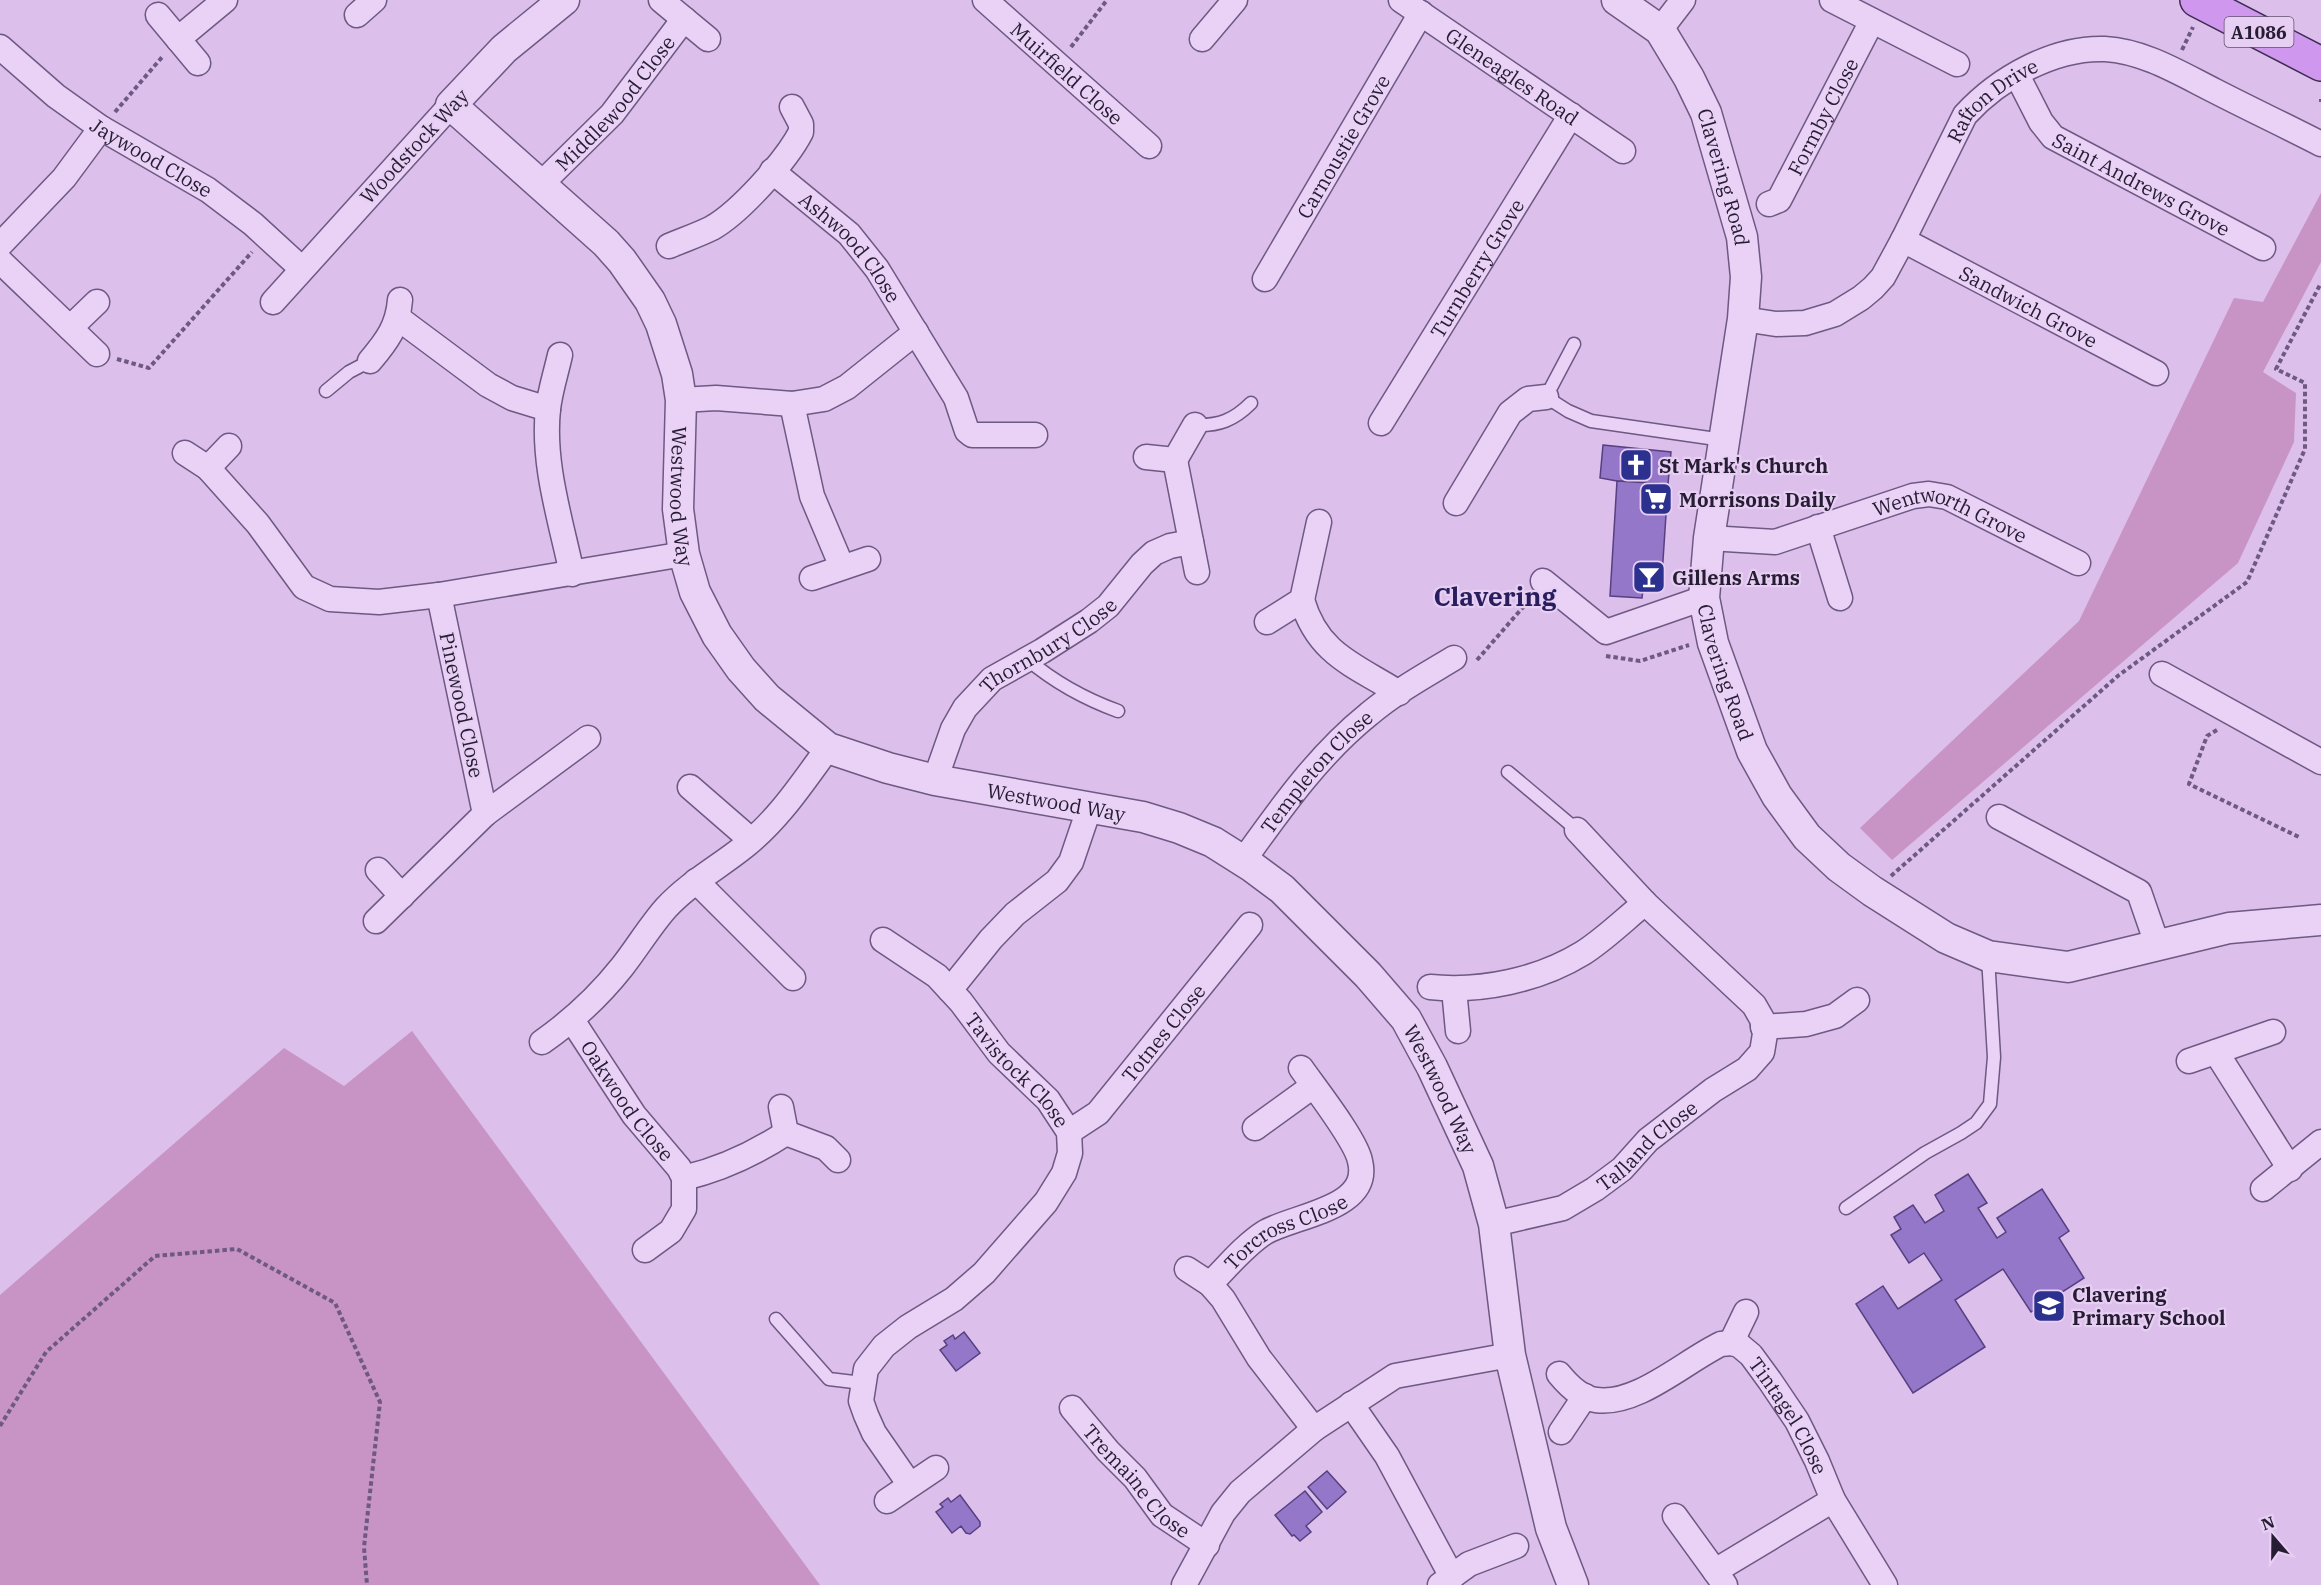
<svg xmlns="http://www.w3.org/2000/svg" width="2321" height="1585" font-family="'IBM Plex Serif',serif">
  <style>
    .green { fill: #c894c5 }
    .building { fill: #9477c8; stroke: #564081; stroke-width: 1.5 }
    .lines { fill: none; stroke-linecap: round; stroke-linejoin: round }
    .service-casing { stroke: #6d5983; stroke-width: 15 }
    .minor-casing { stroke: #6d5983; stroke-width: 27 }
    .tertiary-casing { stroke: #6d5983; stroke-width: 33 }
    .primary-casing { stroke: #3c2d51; stroke-width: 36 }
    .path { stroke: #6d5983; stroke-width: 4; stroke-dasharray: 4.5 3; stroke-linecap: butt }
    .service { stroke: #ead2f7; stroke-width: 12 }
    .minor { stroke: #ead2f7; stroke-width: 24 }
    .tertiary { stroke: #ead2f7; stroke-width: 30 }
    .primary { stroke: #cf98ee; stroke-width: 33 }
    .labels { text-anchor: middle; dominant-baseline: central; stroke-width: 4.5; stroke-linejoin: round; paint-order: stroke }
    .shield { fill: #e7cef3; stroke: #60516d; stroke-width: 1.5 }
    .shield-label { font-size: 18px; font-weight: bold; fill: #261c33 }
    .street-label { font-size: 20px; fill: #261c33; stroke: #e7cef3 }
    .poi-label { font-size: 20px; font-weight: bold; fill: #261c33; stroke: #e7cef3; text-anchor: start }
    .district-label { font-size: 26px; font-weight: bold; fill: #281e5e; stroke: #e7cef3 }
  </style>
  <rect width="100%" height="100%" fill="#dcbfeb"/>
  <g class="green">
    <polygon points="2321,193 2321,262 2263,372 2296,393 2294,442 2238,563 1892,860 1860,828 2079,621 2234,298 2263,302"/>
    <polygon points="412,1031 820,1585 0,1585 0,1295 284,1048 344,1086"/>
  </g>
  <g class="building">
    <polygon points="1603,445 1671,452 1668,484 1617,481 1600,478"/>
    <polygon points="1617,481 1668,484 1661,591 1643,590 1642,598 1610,596"/>
    <polygon points="1968,1174 1987,1203 1978,1208 1997,1238 2006,1232 1997,1218 2042,1189 2069,1231 2059,1238 2084,1278 2031,1312 2003,1269 1955,1300 1985,1347 1913,1393 1856,1304 1883,1286 1898,1309 1942,1280 1924,1253 1909,1263 1891,1235 1901,1229 1894,1217 1913,1205 1925,1223 1944,1211 1935,1195"/>
    <polygon points="964,1332 980,1353 956,1371 940,1350 947,1345 944,1341 953,1335 955,1339"/>
    <polygon points="1327,1471 1346,1492 1327,1509 1308,1487"/>
    <polygon points="1305,1491 1322,1512 1306,1526 1311,1532 1300,1541 1294,1535 1292,1536 1275,1515"/>
    <polygon points="960,1495 980,1522 980,1526 970,1534 966,1533 961,1526 952,1533 936,1512 943,1507 940,1504 948,1498 951,1502"/>
  </g>
  <g class="lines">
    <defs>
      <g id="service">
        <polyline points="1574,344 1546,397 1568,411 1591,421 1723,440"/>
        <polyline points="326,391 349,372 370,361"/>
        <path d="M1195,425C1219,426 1234,420 1251,403"/>
        <path d="M1027,659C1053,681 1085,699 1118,711"/>
        <polyline points="1508,772 1577,830"/>
        <polyline points="1846,1208 1925,1153 1961,1133 1976,1123 1990,1104 1994,1057 1988,957"/>
        <polyline points="776,1319 829,1379 862,1383"/>
      </g>
      <g id="minor">
        <polyline points="661,0 708,39"/>
        <path id="s1" d="M985,0L1149,146"/>
        <path id="s2" d="M1401,0L1623,151"/>
        <polyline points="1832,0 1957,64"/>
        <polyline points="158,15 198,63"/>
        <polyline points="357,15 374,0"/>
        <polyline points="1660,30 1683,0"/>
        <polyline points="178,39 225,0"/>
        <polyline points="1202,39 1235,0"/>
        <path id="s3" d="M0,47L56,96L101,128L208,190L253,224L301,268"/>
        <path id="s4" d="M2017,75L2041,122L2053,137L2263,248"/>
        <path id="s5" d="M772,171L849,234L877,269L956,398L967,431L972,435H1035"/>
        <path id="s6" d="M541,184L612,114L684,19"/>
        <path id="s7" d="M1769,204L1779,200L1872,21"/>
        <path id="s8" d="M1903,240L2156,373"/>
        <polyline points="0,245 64,178 101,128"/>
        <path d="M669,246C683,240 698,235 712,228C740,212 786,161 801,132V124L792,107"/>
        <polyline points="0,261 97,354"/>
        <path id="s9" d="M1265,279L1421,13"/>
        <polyline points="273,302 451,105"/>
        <polyline points="398,318 488,385 512,398 548,409"/>
        <path id="s10" d="M1743,319L1776,324L1805,323L1835,314L1861,298L1873,288L1883,277L1903,240L1965,115C1999,78 2054,47 2105,49C2144,51 2181,74 2215,91C2250,109 2286,126 2321,144"/>
        <polyline points="70,328 97,302"/>
        <path d="M560,355C556,373 550,391 548,409C542,464 561,521 572,574"/>
        <path d="M370,361C387,341 398,326 400,300"/>
        <polyline points="681,400 716,398 792,404 824,399 847,387 916,332"/>
        <polyline points="792,404 812,496 842,567"/>
        <path id="s11" d="M1381,423L1571,115"/>
        <polyline points="185,453 208,468 258,524 304,587 330,599 379,602 439,595 684,554"/>
        <polyline points="1146,457 1175,460 1195,425"/>
        <polyline points="1175,460 1197,572"/>
        <polyline points="208,468 229,446"/>
        <polyline points="1456,503 1510,413 1528,399 1546,397"/>
        <polyline points="1818,527 1840,598"/>
        <path id="s12" d="M1709,538L1775,542L1913,496L1929,494L1947,497L2078,563"/>
        <polyline points="812,578 868,559"/>
        <polyline points="1543,581 1606,632 1704,598"/>
        <path d="M1302,600C1318,655 1355,665 1399,693"/>
        <polyline points="1267,622 1302,600 1319,522"/>
        <polyline points="2162,674 2321,762"/>
        <path id="s13" d="M935,780L953,729L965,708L992,679L1042,651L1089,621L1108,606L1142,564L1154,553L1170,546L1191,542"/>
        <polyline points="690,787 751,840"/>
        <polyline points="485,814 588,738"/>
        <polyline points="1999,817 2139,892 2157,944"/>
        <path id="s14" d="M1243,861C1281,808 1318,755 1369,714C1395,692 1426,675 1454,658"/>
        <polyline points="378,870 402,896"/>
        <polyline points="696,881 793,978"/>
        <polyline points="376,921 485,814 439,595"/>
        <path id="s15" d="M883,940L937,976L961,1002L999,1053L1048,1100L1069,1132L1070,1153L1064,1173L1046,1202L984,1273L954,1299L908,1327L884,1346L866,1369L861,1401L866,1415L874,1433L910,1485"/>
        <path d="M1430,987C1482,992 1539,980 1583,953C1605,939 1625,919 1645,903"/>
        <polyline points="1454,989 1458,1031"/>
        <polyline points="950,990 991,939 1015,914 1057,881 1071,862 1089,809"/>
        <path id="s16" d="M572,1020L634,1115L679,1168L684,1178V1209L671,1231L645,1250"/>
        <polyline points="1763,1027 1806,1024 1835,1016 1857,1000"/>
        <path d="M542,1042C572,1021 599,996 622,967C637,948 650,926 666,908C689,883 719,867 745,846C779,819 803,782 828,748"/>
        <polyline points="2216,1052 2290,1169"/>
        <polyline points="2189,1061 2273,1032"/>
        <polyline points="781,1107 786,1133 826,1148 838,1160"/>
        <polyline points="1255,1128 1313,1086"/>
        <path id="s17" d="M1069,1132L1098,1113L1250,925"/>
        <path d="M684,1178C722,1169 754,1154 786,1133"/>
        <polyline points="2263,1189 2321,1142"/>
        <path id="s18" d="M1494,1224L1563,1208L1595,1189L1622,1169L1648,1140L1713,1090L1747,1069L1762,1052L1765,1034L1762,1019L1754,1005L1645,903L1577,830"/>
        <polyline points="1187,1269 1210,1284 1223,1299 1259,1358 1314,1429 1395,1376 1510,1355"/>
        <path id="s19" d="M1210,1284C1227,1267 1244,1246 1264,1233C1293,1215 1372,1210 1360,1161C1356,1140 1315,1088 1301,1068"/>
        <polyline points="1731,1343 1746,1312"/>
        <path id="s20" d="M1559,1374C1568,1385 1581,1398 1596,1400C1637,1406 1685,1361 1721,1344L1731,1343L1739,1345L1751,1355L1770,1381L1797,1421L1817,1461L1833,1500L1885,1585"/>
        <polyline points="1351,1404 1387,1456 1452,1577"/>
        <path id="s21" d="M1072,1408L1108,1451L1135,1478L1162,1515L1207,1545"/>
        <polyline points="1561,1432 1585,1396"/>
        <polyline points="887,1501 936,1468"/>
        <polyline points="1675,1516 1725,1585"/>
        <polyline points="1715,1571 1833,1500"/>
        <polyline points="1184,1585 1223,1513 1240,1492 1314,1429"/>
        <polyline points="1440,1585 1469,1564 1516,1546"/>
      </g>
      <g id="tertiary">
        <path id="s22" d="M564,0L504,49L451,105L606,243L622,261L650,301L661,324L677,374L681,400L678,509L684,554L695,592L717,635L741,669L767,698L828,748L888,768L935,780L1143,817L1179,828L1213,842L1251,866L1282,889L1368,975L1406,1019L1432,1067L1478,1166L1494,1224L1510,1355L1551,1528L1573,1585"/>
        <path id="s23" d="M1617,0L1660,30L1689,78L1706,113L1742,237L1746,277L1743,319L1709,538L1704,598L1713,643L1752,751L1777,796L1807,837L1839,867L1872,891L1946,938L1988,956L2068,967L2229,928L2321,920"/>
      </g>
      <polyline id="primary" points="2197,0 2321,64"/>
    </defs>
    <use href="#service" class="service-casing"/>
    <use href="#minor" class="minor-casing"/>
    <use href="#tertiary" class="tertiary-casing"/>
    <use href="#primary" class="primary-casing"/>
    <g class="path">
      <polyline points="1071,47 1107,0"/>
      <polyline points="2182,50 2193,27"/>
      <polyline points="2321,99 2321,102"/>
      <polyline points="115,112 163,56"/>
      <polyline points="117,359 149,368 252,252"/>
      <polyline points="1606,656 1640,661 1689,645"/>
      <polyline points="1477,660 1531,598"/>
      <polyline points="2217,730 2207,736 2189,784 2301,838"/>
      <polyline points="1891,876 2119,675 2247,582 2305,449 2305,383 2276,369 2321,283"/>
      <polyline points="0,1426 46,1352 155,1256 237,1249 335,1303 380,1402 364,1547 367,1585"/>
    </g>
    <use href="#service" class="service"/>
    <use href="#minor" class="minor"/>
    <use href="#tertiary" class="tertiary"/>
    <use href="#primary" class="primary"/>
  </g>
  <defs>
    <symbol id="church-square" viewBox="-11 -11 22 22"><rect x="-9" y="-9" width="18" height="18" rx="4" fill="#2c318f" stroke="#e7cef3"/><path d="M-1.2-6h2.4v3.5h3.3v2.4h-3.3V6h-2.4V-.1h-3.3v-2.4h3.3Z" fill="#fff"/></symbol>
    <symbol id="supermarket-square" viewBox="-11 -11 22 22"><rect x="-9" y="-9" width="18" height="18" rx="4" fill="#2c318f" stroke="#e7cef3"/><path d="M-6-5.5h2.5l.6 2H6L4.5 2H-2.5L-4.4-4H-6ZM-1.5 3.2a1.3 1.3 0 1 0 .1 0ZM3 3.2a1.3 1.3 0 1 0 .1 0Z" fill="#fff"/></symbol>
    <symbol id="bar-square" viewBox="-11 -11 22 22"><rect x="-9" y="-9" width="18" height="18" rx="4" fill="#2c318f" stroke="#e7cef3"/><path d="M-6-5H6L.8 .8V4.5H3.5V6h-7V4.5H-.8V.8Z" fill="#fff"/></symbol>
    <symbol id="school-square" viewBox="-11 -11 22 22"><rect x="-9" y="-9" width="18" height="18" rx="4" fill="#2c318f" stroke="#e7cef3"/><path d="M0-5L7-2L0 1L-7-2ZM-4 1L0 2.5L4 1V4Q0 6-4 4Z" fill="#fff"/></symbol>
  </defs>
  <g fill-rule="evenodd">
    <use href="#church-square" x="1617" y="446" width="38" height="38"/>
    <use href="#supermarket-square" x="1637" y="480" width="38" height="38"/>
    <use href="#bar-square" x="1630" y="558" width="38" height="38"/>
    <use href="#school-square" x="2030" y="1287" width="38" height="38"/>
  </g>
  <g class="labels">
    <rect class="shield" x="2224.5" y="17" width="69" height="30" rx="4.5"/>
    <g class="shield-label">
      <text x="2259" y="32">A1086</text>
    </g>
    <g class="street-label">
      <text stroke="none"><textPath href="#s1" startOffset="110">Muirfield Close</textPath></text>
      <text stroke="none"><textPath href="#s2" startOffset="135">Gleneagles Road</textPath></text>
      <text stroke="none"><textPath href="#s6" startOffset="110">Middlewood Close</textPath></text>
      <text stroke="none"><textPath href="#s10" startOffset="366">Rafton Drive</textPath></text>
      <text stroke="none"><textPath href="#s7" startOffset="105">Formby Close</textPath></text>
      <text transform="translate(414 146) rotate(-47)">Woodstock Way</text>
      <text stroke="none"><textPath href="#s9" startOffset="154">Carnoustie Grove</textPath></text>
      <text stroke="none"><textPath href="#s3" startOffset="188">Jaywood Close</textPath></text>
      <text stroke="none"><textPath href="#s23" startOffset="214">Clavering Road</textPath></text>
      <text stroke="none"><textPath href="#s4" startOffset="172">Saint Andrews Grove</textPath></text>
      <text stroke="none"><textPath href="#s5" startOffset="110">Ashwood Close</textPath></text>
      <text stroke="none"><textPath href="#s11" startOffset="182">Turnberry Grove</textPath></text>
      <text stroke="none"><textPath href="#s8" startOffset="142">Sandwich Grove</textPath></text>
      <text stroke="none"><textPath href="#s22" startOffset="636">Westwood Way</textPath></text>
      <text stroke="none"><textPath href="#s12" startOffset="252">Wentworth Grove</textPath></text>
      <text stroke="none"><textPath href="#s13" startOffset="183">Thornbury Close</textPath></text>
      <text stroke="none"><textPath href="#s23" startOffset="718">Clavering Road</textPath></text>
      <text transform="translate(462 705) rotate(78)">Pinewood Close</text>
      <text stroke="none"><textPath href="#s14" startOffset="116">Templeton Close</textPath></text>
      <text stroke="none"><textPath href="#s22" startOffset="1176">Westwood Way</textPath></text>
      <text stroke="none"><textPath href="#s17" startOffset="138">Totnes Close</textPath></text>
      <text stroke="none"><textPath href="#s15" startOffset="189">Tavistock Close</textPath></text>
      <text stroke="none"><textPath href="#s22" startOffset="1680">Westwood Way</textPath></text>
      <text stroke="none"><textPath href="#s16" startOffset="98">Oakwood Close</textPath></text>
      <text stroke="none"><textPath href="#s18" startOffset="176">Talland Close</textPath></text>
      <text stroke="none"><textPath href="#s19" startOffset="94">Torcross Close</textPath></text>
      <text stroke="none"><textPath href="#s20" startOffset="291">Tintagel Close</textPath></text>
      <text stroke="none"><textPath href="#s21" startOffset="98">Tremaine Close</textPath></text>
    </g>
    <g class="poi-label">
      <text x="1659" y="465">St Mark's Church</text>
      <text x="1679" y="499">Morrisons Daily</text>
      <text x="1672" y="577">Gillens Arms</text>
      <text x="2072" y="1294">Clavering<tspan x="2072" dy="23">Primary School</tspan></text>
    </g>
    <g class="district-label">
      <text x="1495" y="596">Clavering</text>
    </g>
  </g>
  <g transform="translate(2273 1537) rotate(340)" stroke="#e7cef3" stroke-width="4.5" paint-order="stroke">
  <path d="M0-4.5L10 22L0 15L-10 22Z" fill="#261c33"/>
  <text y="-9" font-size="16" font-weight="bold" text-anchor="middle" fill="#261c33">N</text>
  </g>
</svg>
